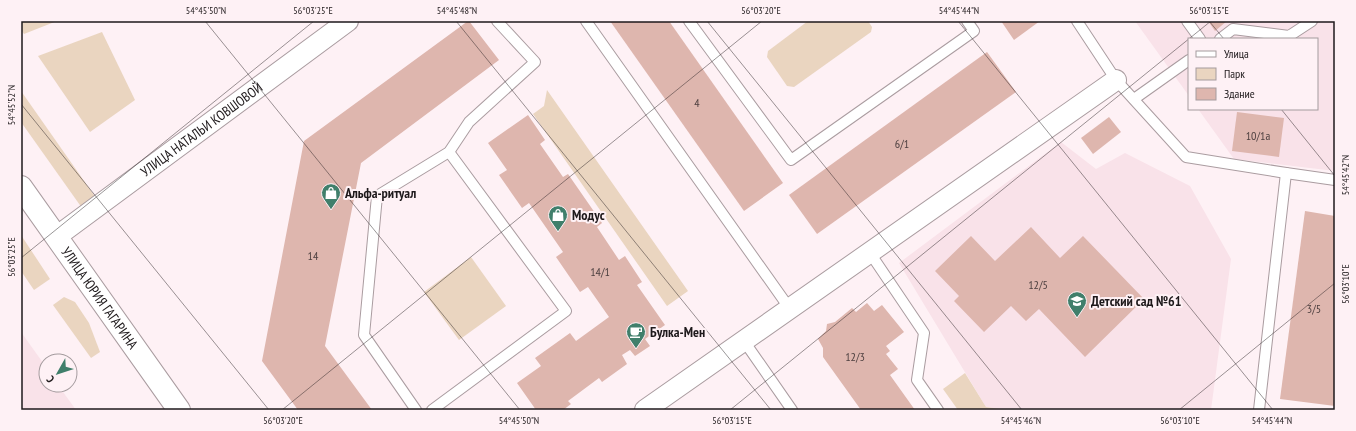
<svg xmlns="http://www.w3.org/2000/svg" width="1356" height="431" font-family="'PT Sans Narrow',sans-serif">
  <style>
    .built { fill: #f9e2e9 }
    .green { fill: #ead5c0 }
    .building { fill: #deb6ae }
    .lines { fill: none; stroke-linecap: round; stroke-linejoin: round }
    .lane-casing { stroke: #aa9ca0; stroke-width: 12 }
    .street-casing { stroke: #aa9ca0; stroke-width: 22 }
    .secondary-casing { stroke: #aa9ca0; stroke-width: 24 }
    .lane { stroke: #fff; stroke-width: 10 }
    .street { stroke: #fff; stroke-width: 20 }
    .secondary { stroke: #fff; stroke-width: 22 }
    .ticks { fill: none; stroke: #1e191b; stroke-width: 1; stroke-opacity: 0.45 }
    .labels { text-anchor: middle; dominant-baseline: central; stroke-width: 4; stroke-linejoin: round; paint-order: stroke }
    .number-label { font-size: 12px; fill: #4e4040 }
    .street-label { font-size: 14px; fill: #1e191b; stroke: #fef1f5 }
    .poi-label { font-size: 14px; font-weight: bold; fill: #1e191b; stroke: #fef1f5; text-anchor: start }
    .neatline { fill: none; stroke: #1e191b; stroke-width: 1.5 }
    .ticks-label { font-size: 10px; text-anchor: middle; fill: #1e191b }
  </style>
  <rect width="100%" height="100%" fill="#fef1f5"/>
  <g class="built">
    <polygon points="1135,21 1335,21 1335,171 1234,159 1198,109 1317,109 1317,39 1189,39 1189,96"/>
    <polygon points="1061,142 1096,169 1125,153 1190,186 1231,259 1211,410 1008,410 986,407 899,263"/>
    <polygon points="21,332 46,367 46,385 58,385 76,410 21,410"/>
  </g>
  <g class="green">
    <polygon points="21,21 57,21 24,34 21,30"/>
    <polygon points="808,21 868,21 872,27 871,32 794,87 787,86 767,57 768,51"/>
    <polygon points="102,32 135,100 90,132 38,56"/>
    <polygon points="547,90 688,291 667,306 533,114 544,106"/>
    <polygon points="21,91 96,198 82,208 21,122"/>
    <polygon points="21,235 50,279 34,290 21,271"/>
    <polygon points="471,257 506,306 459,340 424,292"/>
    <polygon points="64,297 75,302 89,323 100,352 91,358 53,305"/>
    <polygon points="965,373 986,407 1008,410 958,410 943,389"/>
  </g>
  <g class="building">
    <polygon points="468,21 469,21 499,60 361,163 325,346 372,410 298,410 262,361 304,141"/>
    <polygon points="610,21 669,21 783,183 744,211"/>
    <polygon points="1001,21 1040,21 1014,40"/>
    <polygon points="1208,21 1227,21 1215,31"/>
    <polygon points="987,52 1016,92 817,234 789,195"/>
    <polygon points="1237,112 1284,118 1279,157 1232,151"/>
    <polygon points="528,115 545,140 540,144 563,177 568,174 602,223 597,227 619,260 625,256 642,282 637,285 665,325 645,339 650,346 635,356 630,350 622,355 627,364 602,382 599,378 568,401 571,404 563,410 536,410 517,383 541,366 535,358 570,333 576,341 609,317 588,287 580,292 556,257 563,252 529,203 522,208 499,175 507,170 488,143"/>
    <polygon points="1109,117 1121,132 1093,154 1081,138"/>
    <polygon points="1305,211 1335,216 1335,406 1280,399"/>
    <polygon points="1031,227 1060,258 1083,236 1144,299 1085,357 1039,309 1026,321 1011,306 984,332 954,301 959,296 935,271 971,236 995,261"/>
    <polygon points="867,303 874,311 882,305 904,332 886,346 890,351 886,354 898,369 890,375 915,410 861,410 823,357 823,348 818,339 826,331 827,324 835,322 852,308 856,312"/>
  </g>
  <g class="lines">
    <defs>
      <g id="lane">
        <polyline points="586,21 790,309"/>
        <polyline points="689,21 791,160 974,31 967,21"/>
        <polyline points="1077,21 1116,80 1186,157 1286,173 1335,180"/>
        <polyline points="1187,21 1200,39"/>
        <polyline points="1220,39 1233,29 1289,36 1312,21"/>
        <polyline points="1134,99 1189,60"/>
        <polyline points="870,253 924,333 917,380 938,410"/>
        <polyline points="744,341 792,410"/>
        <polyline points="416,410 364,335 377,196 449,152 469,122 535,62 497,21"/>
        <polyline points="432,410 566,311 449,152"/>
        <polyline points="1259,410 1286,173"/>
      </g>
      <g id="street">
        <path id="s1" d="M56,237L348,21"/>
        <polyline points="645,410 1116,80"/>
      </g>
      <g id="secondary">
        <path id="s2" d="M21,187L179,410"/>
      </g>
    </defs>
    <use href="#lane" class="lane-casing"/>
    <use href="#street" class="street-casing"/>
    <use href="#secondary" class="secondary-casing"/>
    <use href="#lane" class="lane"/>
    <use href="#street" class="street"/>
    <use href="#secondary" class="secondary"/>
  </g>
  <path class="ticks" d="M205,21L520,410M456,21L771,410M707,21L1022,410M958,21L1273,410M1209,21L1224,39M21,104L269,410M1281,109L1335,176M21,258L314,21M282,410L762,21M730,410L1211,21M1179,410L1335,283"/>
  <defs>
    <symbol id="shop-pin" viewBox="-11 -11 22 30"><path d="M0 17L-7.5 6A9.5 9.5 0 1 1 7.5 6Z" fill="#407f6b" stroke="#fef1f5"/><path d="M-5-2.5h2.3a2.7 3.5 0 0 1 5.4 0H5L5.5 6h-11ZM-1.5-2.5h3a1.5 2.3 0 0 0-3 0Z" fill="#fff"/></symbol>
    <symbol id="school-pin" viewBox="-11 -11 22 30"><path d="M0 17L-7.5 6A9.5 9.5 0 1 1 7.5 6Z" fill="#407f6b" stroke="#fef1f5"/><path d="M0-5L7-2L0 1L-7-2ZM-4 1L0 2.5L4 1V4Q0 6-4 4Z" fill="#fff"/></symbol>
    <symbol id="cafe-pin" viewBox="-11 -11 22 30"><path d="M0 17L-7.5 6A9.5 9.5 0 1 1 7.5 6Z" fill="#407f6b" stroke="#fef1f5"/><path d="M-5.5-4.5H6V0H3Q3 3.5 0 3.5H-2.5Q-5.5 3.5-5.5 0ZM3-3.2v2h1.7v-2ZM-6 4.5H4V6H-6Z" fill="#fff"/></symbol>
  </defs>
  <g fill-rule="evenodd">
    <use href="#shop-pin" x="320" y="182" width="22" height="30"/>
    <use href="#shop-pin" x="547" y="204" width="22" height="30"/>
    <use href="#school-pin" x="1066" y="290" width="22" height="30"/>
    <use href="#cafe-pin" x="625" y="321" width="22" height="30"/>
  </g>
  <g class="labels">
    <g class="number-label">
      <text x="697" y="102">4</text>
      <text x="1258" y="135">10/1а</text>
      <text x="902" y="143">6/1</text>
      <text x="313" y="255">14</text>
      <text x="600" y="271">14/1</text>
      <text x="1038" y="284">12/5</text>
      <text x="1314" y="308">3/5</text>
      <text x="855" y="356">12/3</text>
    </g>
    <g class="street-label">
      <text stroke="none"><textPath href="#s1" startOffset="181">УЛИЦА НАТАЛЬИ КОВШОВОЙ</textPath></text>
      <text stroke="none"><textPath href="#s2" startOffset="136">УЛИЦА ЮРИЯ ГАГАРИНА</textPath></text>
    </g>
    <g class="poi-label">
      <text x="345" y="193">Альфа-ритуал</text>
      <text x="572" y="215">Модус</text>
      <text x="1091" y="301">Детский сад №61</text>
      <text x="650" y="332">Булка-Мен</text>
    </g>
  </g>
  <rect width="1356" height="431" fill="none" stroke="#fef1f5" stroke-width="44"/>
  <rect x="1188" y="38" width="130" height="72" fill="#fef1f5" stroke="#a49b9e"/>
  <rect x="1196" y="51" width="20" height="6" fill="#ffffff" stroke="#a49b9e"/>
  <text x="1224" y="58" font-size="12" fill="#1e191b">Улица</text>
  <rect x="1196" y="68" width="20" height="12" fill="#ead5c0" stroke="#a49b9e"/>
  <text x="1224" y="78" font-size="12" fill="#1e191b">Парк</text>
  <rect x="1196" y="88" width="20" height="12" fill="#deb6ae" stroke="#a49b9e"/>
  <text x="1224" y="98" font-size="12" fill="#1e191b">Здание</text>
  <g transform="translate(58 373) rotate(231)"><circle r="19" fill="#fef1f5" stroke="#a49b9e"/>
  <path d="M0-3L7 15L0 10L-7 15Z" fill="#407f6b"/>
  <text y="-6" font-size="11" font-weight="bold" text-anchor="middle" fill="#1e191b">С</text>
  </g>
  <rect x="22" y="22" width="1312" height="387" class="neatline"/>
  <g class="ticks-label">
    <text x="206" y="14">54°45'50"N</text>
    <text x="313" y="14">56°03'25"E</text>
    <text x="457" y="14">54°45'48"N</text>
    <text x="761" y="14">56°03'20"E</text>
    <text x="959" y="14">54°45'44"N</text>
    <text x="1209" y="14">56°03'15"E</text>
    <text transform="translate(11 105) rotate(-90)" y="4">54°45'52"N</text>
    <text transform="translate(1345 175) rotate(-90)" y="4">54°45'42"N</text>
    <text transform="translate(11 257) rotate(-90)" y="4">56°03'25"E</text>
    <text transform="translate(1345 284) rotate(-90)" y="4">56°03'10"E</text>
    <text x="283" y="424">56°03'20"E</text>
    <text x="519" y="424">54°45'50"N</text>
    <text x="732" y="424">56°03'15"E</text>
    <text x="1021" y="424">54°45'46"N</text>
    <text x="1180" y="424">56°03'10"E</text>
    <text x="1272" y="424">54°45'44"N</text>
  </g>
</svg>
